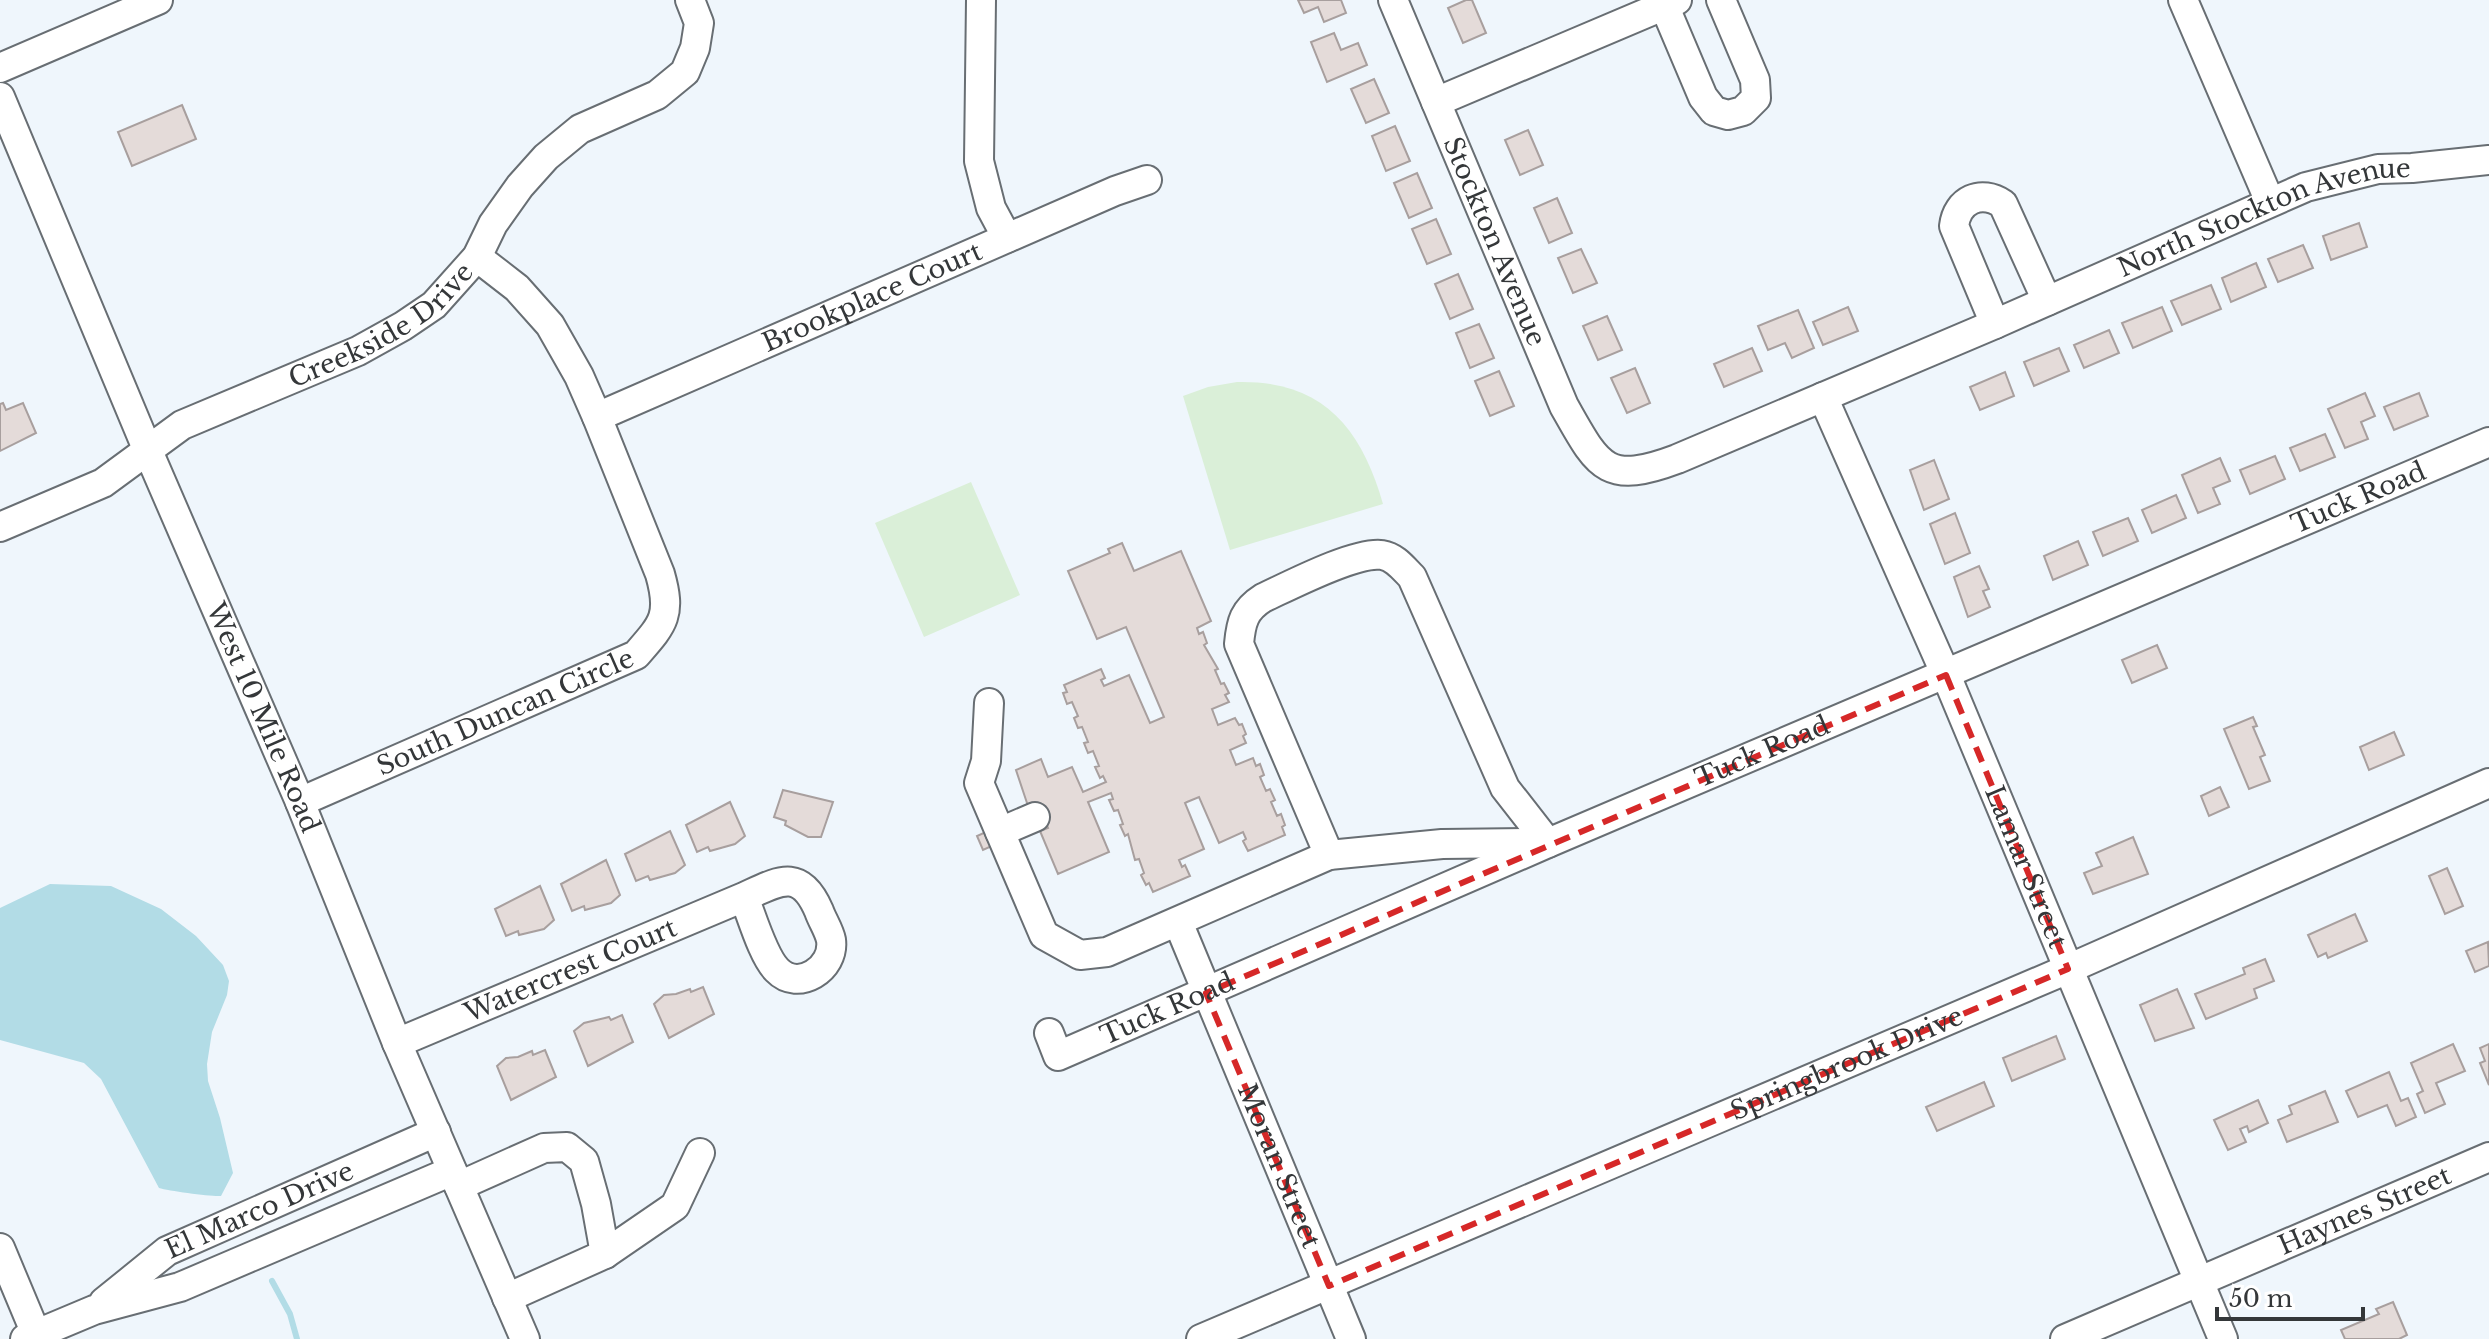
<svg xmlns="http://www.w3.org/2000/svg" width="2489" height="1339" font-family="'Libre Baskerville',serif">
  <style>
    .green { fill: #daefd8 }
    .water { fill: #b2dce6 }
    .lines { fill: none; stroke-linecap: round; stroke-linejoin: round }
    .stream { stroke: #b2dce6; stroke-width: 6 }
    .building { fill: #e4dbd9; stroke: #a89f9e; stroke-width: 2 }
    .minor-casing { stroke: #686e73; stroke-width: 32 }
    .minor { stroke: #fff; stroke-width: 28 }
    .marked { fill: none; stroke: #d62828; stroke-width: 6; stroke-dasharray: 16 10; stroke-linejoin: round }
    .labels { text-anchor: middle; dominant-baseline: central; stroke-width: 6; stroke-linejoin: round; paint-order: stroke }
    .street-label { font-size: 26px; fill: #343739; stroke: #fff }
  </style>
  <rect width="100%" height="100%" fill="#eff6fc"/>
  <g class="green">
    <path d="M1237,382C1322,380 1361,427 1383,504L1230,550L1183,396L1208,387Z"/>
    <polygon points="971,482 1020,595 924,637 875,523"/>
  </g>
  <path class="water" d="M50,884L111,886L161,909L196,936L223,965L229,981L227,995L212,1032L207,1064L208,1081L220,1118L233,1173L221,1196C213,1197 169,1191 159,1188L101,1079L84,1063L0,1040V908Z"/>
  <g class="lines">
    <polyline class="stream" points="272,1281 290,1314 297,1339"/>
  </g>
  <g class="building">
    <polygon points="1298,0 1341,0 1346,13 1324,22 1318,7 1304,13"/>
    <polygon points="1466,0 1472,0 1486,33 1463,43 1448,8"/>
    <polygon points="1334,33 1341,50 1358,43 1367,65 1327,82 1311,42"/>
    <polygon points="1374,79 1389,113 1366,123 1351,89"/>
    <polygon points="182,105 196,139 132,166 118,132"/>
    <polygon points="1395,126 1410,161 1386,171 1372,136"/>
    <polygon points="1528,130 1543,165 1520,175 1505,140"/>
    <polygon points="1417,173 1432,208 1409,218 1394,183"/>
    <polygon points="1557,198 1572,233 1549,243 1534,208"/>
    <polygon points="1436,219 1451,254 1427,264 1412,229"/>
    <polygon points="2359,223 2367,247 2331,260 2323,236"/>
    <polygon points="2303,245 2313,268 2278,282 2268,259"/>
    <polygon points="1581,249 1597,283 1573,293 1558,258"/>
    <polygon points="2256,263 2266,287 2231,302 2222,278"/>
    <polygon points="1458,274 1473,309 1450,319 1435,284"/>
    <polygon points="2211,285 2221,309 2182,325 2171,301"/>
    <polygon points="1848,307 1858,331 1823,345 1813,322"/>
    <polygon points="2162,307 2172,331 2133,348 2122,323"/>
    <polygon points="1798,310 1814,348 1792,358 1785,343 1768,350 1758,326"/>
    <polygon points="1607,316 1622,350 1598,360 1583,326"/>
    <polygon points="1479,324 1494,358 1470,368 1456,333"/>
    <polygon points="2109,330 2119,353 2084,368 2074,345"/>
    <polygon points="1752,348 1762,371 1724,387 1714,364"/>
    <polygon points="2059,348 2069,371 2034,386 2024,362"/>
    <polygon points="1635,368 1650,403 1627,413 1611,378"/>
    <polygon points="1499,371 1514,406 1490,416 1475,381"/>
    <polygon points="2005,372 2014,396 1980,410 1970,387"/>
    <polygon points="2365,393 2375,416 2361,422 2368,439 2345,448 2328,409"/>
    <polygon points="2419,393 2428,416 2394,430 2384,407"/>
    <polygon points="3,403 6,410 23,403 36,433 0,451 0,404"/>
    <polygon points="2325,434 2335,457 2300,471 2290,448"/>
    <polygon points="2275,456 2285,479 2250,494 2240,470"/>
    <polygon points="2220,458 2230,481 2213,488 2220,504 2198,513 2182,475"/>
    <polygon points="1934,460 1949,499 1924,510 1910,470"/>
    <polygon points="2176,495 2186,518 2152,533 2142,510"/>
    <polygon points="1955,513 1970,553 1945,564 1930,524"/>
    <polygon points="2128,518 2138,541 2103,556 2093,532"/>
    <polygon points="2078,541 2088,565 2053,580 2044,556"/>
    <polygon points="1122,543 1134,571 1181,551 1211,621 1197,628 1199,634 1203,632 1207,643 1204,645 1218,669 1215,670 1221,684 1224,683 1229,693 1225,695 1229,702 1212,709 1218,725 1235,718 1239,725 1242,724 1246,734 1243,736 1246,743 1230,750 1236,765 1253,758 1256,766 1260,764 1264,775 1260,777 1266,791 1270,789 1275,800 1271,802 1277,816 1281,814 1285,825 1282,827 1285,835 1248,851 1243,841 1246,839 1243,832 1219,843 1199,797 1187,802 1185,803 1204,849 1179,860 1182,867 1185,865 1190,876 1153,892 1149,883 1146,885 1141,875 1144,873 1139,859 1135,860 1128,834 1125,836 1120,825 1123,824 1118,810 1114,811 1109,800 1113,799 1111,793 1088,802 1109,852 1058,874 1040,831 1048,828 1038,805 1029,809 1016,770 1041,759 1048,777 1072,767 1083,792 1106,782 1103,776 1100,778 1095,767 1099,766 1093,751 1088,753 1084,743 1088,742 1082,727 1078,728 1074,718 1078,716 1072,702 1067,704 1063,693 1067,692 1064,685 1101,669 1105,678 1101,680 1104,686 1129,675 1150,723 1164,717 1126,627 1097,639 1068,571 1110,553 1108,549"/>
    <polygon points="1979,566 1989,589 1983,591 1990,607 1968,617 1954,577"/>
    <polygon points="2157,645 2167,668 2132,683 2122,660"/>
    <polygon points="2253,717 2257,726 2253,727 2265,755 2260,757 2270,781 2249,789 2224,729"/>
    <polygon points="2394,732 2404,755 2369,770 2360,747"/>
    <polygon points="2220,787 2229,807 2209,816 2201,796"/>
    <polygon points="783,790 833,802 821,837 808,837 785,825 786,821 774,817"/>
    <polygon points="730,802 745,836 735,844 710,851 708,847 697,852 686,825"/>
    <polygon points="670,831 685,865 675,873 650,880 648,876 636,881 625,854"/>
    <polygon points="988,831 994,845 983,850 977,836"/>
    <polygon points="2133,837 2148,874 2093,894 2084,873 2102,866 2096,853"/>
    <polygon points="606,860 620,895 611,903 585,910 584,906 572,911 561,884"/>
    <polygon points="2447,868 2463,906 2445,914 2429,876"/>
    <polygon points="540,886 554,920 544,929 519,935 518,931 506,936 495,909"/>
    <polygon points="2355,914 2367,941 2328,958 2326,953 2318,957 2308,935"/>
    <polygon points="2488,942 2489,966 2475,972 2466,951"/>
    <polygon points="2265,959 2274,981 2254,989 2257,998 2206,1019 2195,994 2245,974 2243,968"/>
    <polygon points="703,987 714,1014 669,1038 654,1004 664,995 676,994 690,989 691,992"/>
    <polygon points="2177,989 2194,1028 2155,1041 2140,1005"/>
    <polygon points="622,1015 633,1042 588,1066 574,1031 584,1023 609,1017 611,1020"/>
    <polygon points="2056,1036 2065,1059 2012,1081 2003,1058"/>
    <polygon points="2453,1044 2465,1071 2436,1083 2445,1104 2425,1113 2417,1094 2423,1091 2411,1063"/>
    <polygon points="2489,1044 2489,1085 2480,1063 2485,1061 2480,1048"/>
    <polygon points="545,1050 556,1077 511,1100 497,1066 506,1058 518,1057 532,1051 533,1055"/>
    <polygon points="2389,1072 2401,1101 2408,1098 2416,1117 2396,1126 2387,1105 2358,1117 2346,1091"/>
    <polygon points="1984,1082 1994,1106 1937,1131 1926,1107"/>
    <polygon points="2325,1091 2338,1122 2287,1142 2278,1120 2292,1114 2289,1106"/>
    <polygon points="2258,1100 2268,1123 2249,1132 2247,1126 2240,1129 2246,1142 2228,1150 2214,1120"/>
    <polygon points="2393,1302 2407,1335 2399,1339 2345,1339 2341,1330 2379,1314 2376,1309"/>
  </g>
  <g class="lines">
    <defs>
      <g id="minor">
        <polyline points="981,0 979,161 991,208 1007,238"/>
        <path id="s1" d="M1393,0L1564,406C1598,466 1605,486 1677,459L1995,324L2306,187L2378,169L2412,168L2489,160"/>
        <polyline points="2183,0 2270,202"/>
        <polyline points="1664,5 1703,97 1714,111 1728,115 1743,111 1756,98 1755,80 1721,0"/>
        <polyline points="0,68 158,0"/>
        <path id="s2" d="M0,97L148,451L300,802L397,1043L525,1339"/>
        <polyline points="1436,102 1677,0"/>
        <path d="M1995,324L1954,226C1957,200 1981,189 2003,204L2047,301"/>
        <path id="s3" d="M1823,397L1946,675L2223,1339"/>
        <path id="s4" d="M597,417L1115,191L1147,180"/>
        <path id="s5" d="M0,527L103,483L182,425L358,351L403,326L434,305L477,257L493,224L520,186L546,157L580,129L657,95L685,72L695,48L699,23L690,0"/>
        <polyline points="989,703 986,761 979,783 1044,935 1080,955 1107,952 1329,855 1442,844 1535,843"/>
        <path id="s6" d="M300,802L636,655C663,624 672,616 660,574L597,417L579,376L550,325L517,288L477,257"/>
        <polyline points="1000,832 1035,817"/>
        <path d="M1329,855L1239,644C1241,622 1244,610 1263,598C1289,586 1356,551 1382,555C1395,557 1403,568 1412,577L1505,788L1548,843"/>
        <path id="s7" d="M1178,922L1351,1339"/>
        <path id="s8" d="M1049,1033L1058,1056L1548,843L2489,442"/>
        <path id="s9" d="M397,1043L744,897C752,917 763,956 777,970C798,992 835,969 831,940C829,930 822,920 819,911C800,867 779,881 744,897"/>
        <polyline points="459,1186 544,1148 567,1147 584,1161 596,1204 605,1254"/>
        <polyline points="0,1248 36,1334"/>
        <polyline points="507,1298 605,1254 675,1206 700,1153"/>
        <path id="s10" d="M104,1302L167,1251L436,1132"/>
        <polyline points="25,1339 94,1310 180,1287 452,1171"/>
        <path id="s11" d="M1201,1339L2068,969L2489,783"/>
        <path id="s12" d="M2065,1339L2489,1157"/>
      </g>
    </defs>
    <use href="#minor" class="minor-casing"/>
    <use href="#minor" class="minor"/>
  </g>
  <path class="marked" d="M1946,675L2068,969L1329,1286L1206,993Z"/>
  <g class="labels">
    <g class="street-label">
      <text stroke="none"><textPath href="#s1" startOffset="1224">North Stockton Avenue</textPath></text>
      <text stroke="none"><textPath href="#s1" startOffset="262">Stockton Avenue</textPath></text>
      <text stroke="none"><textPath href="#s4" startOffset="300">Brookplace Court</textPath></text>
      <text stroke="none"><textPath href="#s5" startOffset="434">Creekside Drive</textPath></text>
      <text stroke="none"><textPath href="#s8" startOffset="1440">Tuck Road</textPath></text>
      <text stroke="none"><textPath href="#s6" startOffset="224">South Duncan Circle</textPath></text>
      <text stroke="none"><textPath href="#s2" startOffset="674">West 10 Mile Road</textPath></text>
      <text stroke="none"><textPath href="#s8" startOffset="792">Tuck Road</textPath></text>
      <text stroke="none"><textPath href="#s3" startOffset="512">Lamar Street</textPath></text>
      <text stroke="none"><textPath href="#s9" startOffset="188">Watercrest Court</textPath></text>
      <text stroke="none"><textPath href="#s8" startOffset="144">Tuck Road</textPath></text>
      <text stroke="none"><textPath href="#s11" startOffset="702">Springbrook Drive</textPath></text>
      <text stroke="none"><textPath href="#s7" startOffset="264">Moran Street</textPath></text>
      <text stroke="none"><textPath href="#s12" startOffset="326">Haynes Street</textPath></text>
      <text stroke="none"><textPath href="#s10" startOffset="182">El Marco Drive</textPath></text>
    </g>
  </g>
  <path d="M2217 1307v12h146v-12" fill="none" stroke="#343739" stroke-width="4"/>
  <text x="2229" y="1307" font-size="24" fill="#343739" stroke="#ffffff" stroke-width="6" paint-order="stroke">50 m</text>
</svg>
